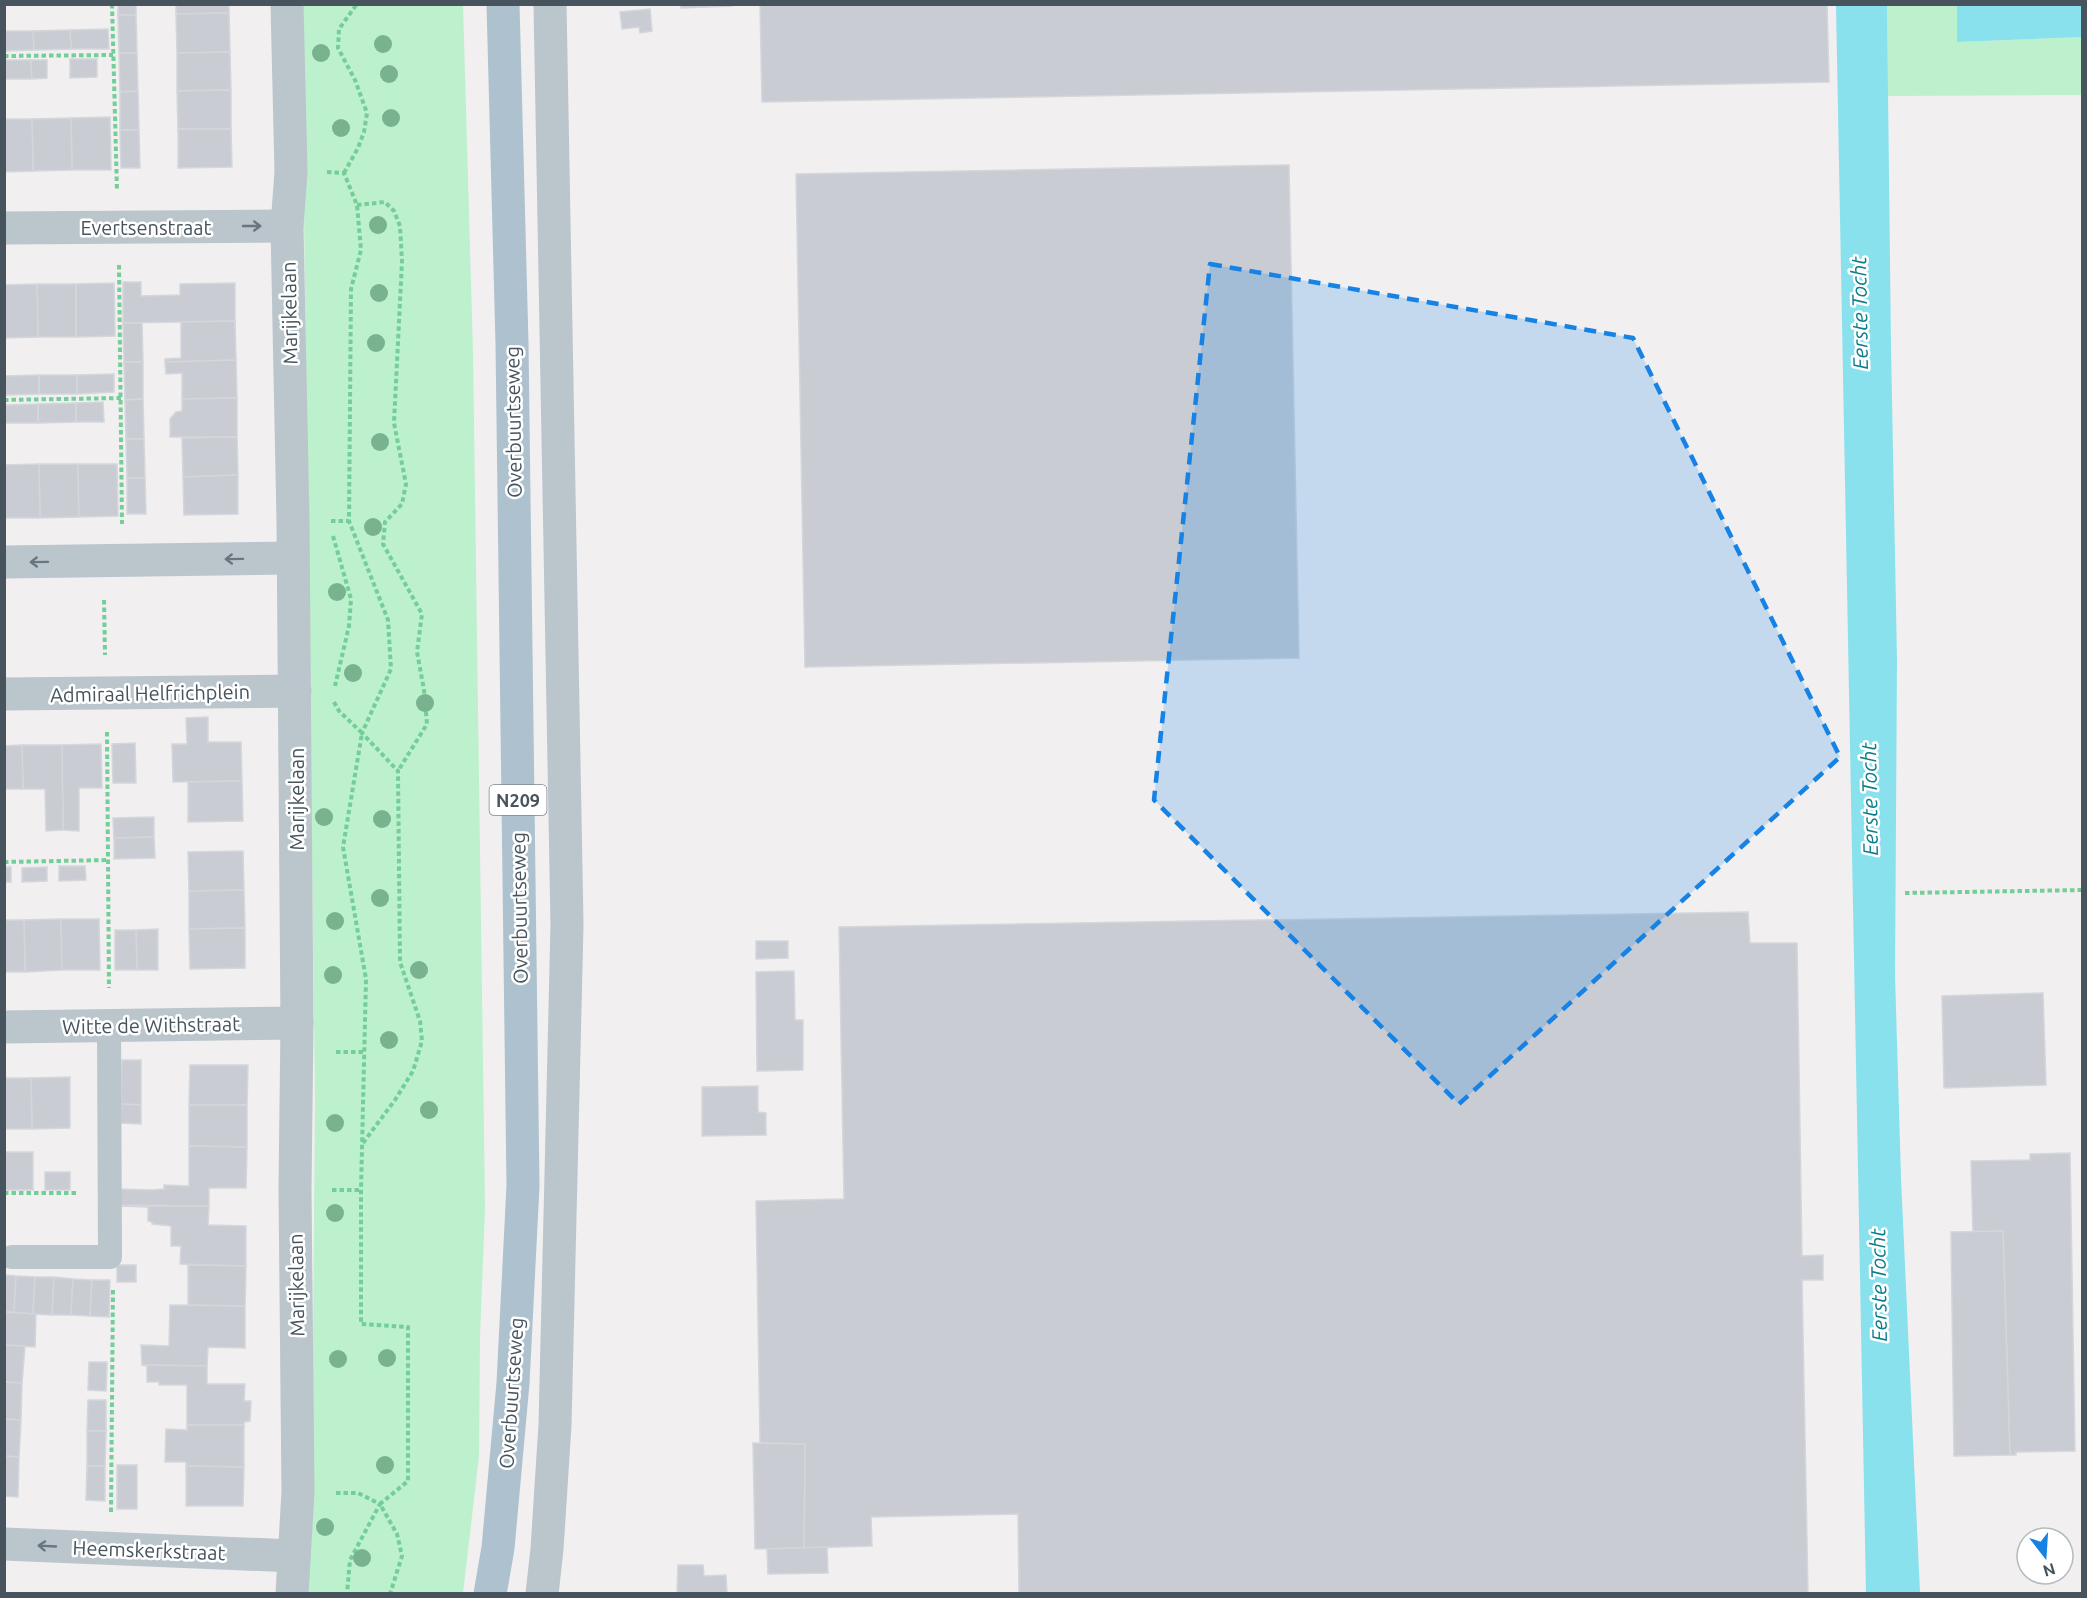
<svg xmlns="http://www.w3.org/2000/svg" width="2087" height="1598" font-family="Ubuntu,sans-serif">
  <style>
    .green { fill: #bdf0cc }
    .water { fill: #89e1ed }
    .building { fill: #c9ccd2; stroke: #d3d6db; stroke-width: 1.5 }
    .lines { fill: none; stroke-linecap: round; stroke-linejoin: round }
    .path { stroke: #74ce9a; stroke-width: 4; stroke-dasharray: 4.5 3; stroke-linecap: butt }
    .lane { stroke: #bac5cc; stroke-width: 24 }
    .street { stroke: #bac5cc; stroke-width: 33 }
    .primary { stroke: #aec1ce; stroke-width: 33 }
    .tree { fill: #78b28f }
    .oneway { stroke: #6a767e }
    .marked { fill: #1682e4; fill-opacity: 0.2; stroke: #1682e4; stroke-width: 4.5; stroke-dasharray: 12 8; stroke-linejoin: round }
    .labels { text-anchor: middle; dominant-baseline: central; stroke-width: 5; stroke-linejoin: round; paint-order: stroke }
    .shield { fill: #fff; stroke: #7e878e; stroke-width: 1.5 }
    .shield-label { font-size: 18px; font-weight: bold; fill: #47545d }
    .street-label { font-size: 20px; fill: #47545d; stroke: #fff }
    .water-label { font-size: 21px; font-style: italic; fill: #0b7e8d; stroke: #fff }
  </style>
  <rect width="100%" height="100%" fill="#f1efef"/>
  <g class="green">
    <polygon points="298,5 463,5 473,353 485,1208 480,1337 479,1456 463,1593 304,1593 312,1474 315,1096 303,131"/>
    <polygon points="1887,5 1957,5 1957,42 2082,37 2082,95 1888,96"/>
  </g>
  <g class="water">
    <path d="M1836,5H1887L1891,347L1897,660L1895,975L1901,1178L1920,1593H1866C1856,1064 1846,534 1836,5Z"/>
    <polygon points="1957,5 2082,5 2082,37 1957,42"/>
  </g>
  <g class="building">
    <rect x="118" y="4" width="18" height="11"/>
    <polygon points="176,4 229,4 229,13 176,14"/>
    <polygon points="681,4 732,4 732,6 681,8"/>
    <polygon points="760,4 1827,4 1829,82 762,102"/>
    <polygon points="650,9 652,31 640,33 639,27 622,29 620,12"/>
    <polygon points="229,13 230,52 177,53 176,14"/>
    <polygon points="118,15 136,15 137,53 119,53"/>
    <polygon points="108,29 109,49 71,49 70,30"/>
    <polygon points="70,30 71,49 34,50 33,31"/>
    <polygon points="4,31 33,31 34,50 4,51"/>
    <polygon points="230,52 231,90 177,91 177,53"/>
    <polygon points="119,53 137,53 138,91 120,92"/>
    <polygon points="70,59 97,59 97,77 70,78"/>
    <polygon points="4,60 31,60 32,79 4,79"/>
    <polygon points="31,60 47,60 47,78 32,79"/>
    <polygon points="231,90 231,129 178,129 177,91"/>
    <polygon points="138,91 139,130 120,130 120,92"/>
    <polygon points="110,117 111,170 72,170 71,118"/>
    <polygon points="71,118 72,170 33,171 32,119"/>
    <polygon points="4,119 32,119 33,171 4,172"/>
    <polygon points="178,129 231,129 232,167 178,168"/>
    <polygon points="120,130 139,130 140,168 121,168"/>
    <polygon points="1289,165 1299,658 805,667 796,174"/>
    <polygon points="123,282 141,282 141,296 180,295 180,284 235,283 235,321 123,323"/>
    <polygon points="114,283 115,336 76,337 76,284"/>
    <polygon points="37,284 76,284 76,337 38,337"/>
    <polygon points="37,284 38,337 4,338 4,285"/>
    <polygon points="235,321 236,360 165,362 165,359 181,358 181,322"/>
    <polygon points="123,323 142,323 143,362 124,362"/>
    <polygon points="236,360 237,398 182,399 182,373 166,374 165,362"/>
    <polygon points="124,362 143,362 143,399 125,400"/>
    <polygon points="114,374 114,392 77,394 77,375"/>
    <rect x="39" y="375" width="38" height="19"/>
    <polygon points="39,375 39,394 4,395 4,376"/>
    <polygon points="237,398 237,437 170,437 170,419 176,412 182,411 182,399"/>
    <polygon points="143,399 144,439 126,439 125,400"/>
    <polygon points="103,402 104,422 76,422 76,403"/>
    <polygon points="76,403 76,422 38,423 38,404"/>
    <polygon points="38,404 38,423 4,423 4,405"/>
    <polygon points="237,437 238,475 183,477 182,438"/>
    <polygon points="126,439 144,439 145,478 127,478"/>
    <polygon points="39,464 78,464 79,517 40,518"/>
    <polygon points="39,464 40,518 4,518 4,465"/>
    <polygon points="78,464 117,464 118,516 79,517"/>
    <polygon points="238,475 238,514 184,515 183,477"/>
    <polygon points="127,478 145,478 146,514 127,514"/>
    <polygon points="208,717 208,742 241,742 242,781 173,782 172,744 187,744 186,718"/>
    <polygon points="135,743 136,783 113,783 112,744"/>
    <polygon points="101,744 102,788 79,788 79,831 63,830 62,745"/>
    <polygon points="22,745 62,745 63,830 46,831 45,789 23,789"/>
    <polygon points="22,745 23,789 4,789 4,746"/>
    <polygon points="242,781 243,821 188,822 188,782"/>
    <polygon points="154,817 154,837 114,838 113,818"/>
    <polygon points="154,837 155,858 114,859 114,838"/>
    <polygon points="243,851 244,890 189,891 188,852"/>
    <polygon points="59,866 85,866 86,880 59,881"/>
    <rect x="4" y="867" width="7" height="15"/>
    <polygon points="47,867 47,881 22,882 22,868"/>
    <polygon points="244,890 245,928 189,929 189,891"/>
    <polygon points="1748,912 1750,943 1797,943 1802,1256 1823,1255 1823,1280 1802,1280 1808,1594 1019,1594 1018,1514 871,1517 872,1546 804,1548 805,1444 760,1443 756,1201 844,1199 839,927"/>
    <polygon points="61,919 62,970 25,972 24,920"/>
    <polygon points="61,919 99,919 100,970 62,970"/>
    <polygon points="4,920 24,920 25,972 4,972"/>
    <polygon points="245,928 245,968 190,969 189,929"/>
    <polygon points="158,929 158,970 137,970 136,930"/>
    <polygon points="115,930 136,930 137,970 115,970"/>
    <polygon points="756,941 788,941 788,958 756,959"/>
    <polygon points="794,971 795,1020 803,1020 803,1070 757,1071 756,972"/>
    <polygon points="2043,993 2046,1085 1944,1088 1942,996"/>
    <polygon points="122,1060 141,1060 141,1105 121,1104"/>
    <polygon points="190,1065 248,1065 247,1105 189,1105"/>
    <polygon points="70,1077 70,1128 32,1129 31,1078"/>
    <polygon points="4,1078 31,1078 32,1129 4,1129"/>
    <polygon points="758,1086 758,1112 766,1113 766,1135 702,1136 702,1087"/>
    <polygon points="121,1104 141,1105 141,1124 121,1123"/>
    <polygon points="189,1105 247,1105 247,1147 189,1146"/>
    <polygon points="189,1146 247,1147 246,1188 209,1188 209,1206 120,1205 120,1189 152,1190 164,1189 164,1185 189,1186"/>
    <polygon points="5,1152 33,1152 33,1190 4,1190"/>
    <polygon points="2070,1153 2075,1451 2016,1452 2016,1455 2010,1455 2003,1231 1973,1232 1971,1161 2030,1160 2030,1154"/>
    <rect x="45" y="1172" width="25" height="18"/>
    <polygon points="120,1206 209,1206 208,1225 246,1226 246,1266 180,1264 181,1246 171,1246 171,1226 152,1224 152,1222 148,1221 148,1207"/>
    <polygon points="2003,1231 2010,1455 1954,1456 1951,1232"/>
    <rect x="117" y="1265" width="19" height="17"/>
    <polygon points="188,1265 246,1266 245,1306 188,1305"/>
    <polygon points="4,1275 16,1276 14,1312 4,1312"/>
    <polygon points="16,1276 35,1277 33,1314 14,1312"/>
    <polygon points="35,1277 54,1277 52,1315 33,1314"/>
    <polygon points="54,1277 73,1279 71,1315 52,1315"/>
    <polygon points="73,1279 92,1280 90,1316 71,1315"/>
    <polygon points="92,1280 110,1280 109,1317 90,1316"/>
    <polygon points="170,1305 245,1306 245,1348 208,1347 207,1366 142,1365 141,1345 169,1346"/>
    <polygon points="4,1312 36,1314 35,1347 4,1345"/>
    <polygon points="4,1345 25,1346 22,1383 4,1382"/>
    <polygon points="89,1362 107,1362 106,1391 88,1390"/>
    <polygon points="142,1365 207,1366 207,1384 245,1384 244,1401 251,1401 250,1421 244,1422 244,1425 187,1425 187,1385 159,1385 159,1382 147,1382 147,1366"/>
    <polygon points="4,1382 22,1383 21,1420 4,1419"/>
    <polygon points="88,1400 106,1400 106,1431 87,1431"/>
    <polygon points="4,1419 21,1420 19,1457 4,1456"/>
    <polygon points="187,1425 244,1425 244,1467 186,1466 186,1462 165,1462 166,1429 187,1430"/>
    <polygon points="87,1431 106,1431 105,1466 87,1466"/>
    <polygon points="753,1443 805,1444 804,1548 755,1549"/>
    <polygon points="4,1456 19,1457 18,1497 4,1496"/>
    <rect x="117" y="1465" width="20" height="44"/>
    <polygon points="87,1466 105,1466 105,1501 86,1500"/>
    <polygon points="186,1466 244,1467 243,1506 186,1506"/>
    <polygon points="827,1547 828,1573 768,1574 767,1549"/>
    <polygon points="678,1565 703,1565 704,1576 726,1575 727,1594 677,1594"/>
  </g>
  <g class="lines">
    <g class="path">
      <polyline points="112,4 117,191"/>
      <polyline points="4,56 113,55"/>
      <polyline points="327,172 344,173 357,205 361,250 351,289 349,521 388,620 391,669 362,733 398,771 400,962 420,1021 422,1041 413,1071 395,1100 363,1143"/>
      <polyline points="344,173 358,148 364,132 367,113 355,80 338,48 339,29 357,4"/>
      <polyline points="357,205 385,202 394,211 400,226 402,261 394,423 406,484 402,504 385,522 383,544 422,614 417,652 424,690 427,724 398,771"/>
      <polyline points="119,265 122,524"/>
      <polyline points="4,400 121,398"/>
      <polyline points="331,521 349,521"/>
      <polyline points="333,536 351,599 349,626 335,686"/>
      <polyline points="104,600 105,655"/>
      <polyline points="334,702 339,711 362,733 343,847 366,979 361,1190 361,1324 408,1327 408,1481 380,1504 397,1534 402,1556 390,1594"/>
      <polyline points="107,732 109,988"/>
      <polyline points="4,862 109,860"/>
      <polyline points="1905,893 2082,890"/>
      <polyline points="336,1052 365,1052"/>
      <polyline points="332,1190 361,1190"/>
      <polyline points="4,1193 76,1193"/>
      <polyline points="336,1493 358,1493 380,1504 350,1560 347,1594"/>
      <polyline points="111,1512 113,1288"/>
    </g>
    <polyline class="lane" points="12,1257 110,1257 109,1025"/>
    <g class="street">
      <polyline points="287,4 291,172 287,226 293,521 297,1023 295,1189 298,1492 292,1594"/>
      <polyline points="4,228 287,226"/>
      <polyline points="4,562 293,558"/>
      <polyline points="4,694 295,691"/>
      <polyline points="4,1027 297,1023"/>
      <polyline points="4,1544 294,1556"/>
      <polyline points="542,1594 547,1549 555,1425 567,925 550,4"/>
    </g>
    <polyline class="primary" points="490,1594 498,1548 513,1383 523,1186 512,343 503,4"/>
  </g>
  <g class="tree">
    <circle cx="383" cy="44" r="9"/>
    <circle cx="321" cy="53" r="9"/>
    <circle cx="389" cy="74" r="9"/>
    <circle cx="391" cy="118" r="9"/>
    <circle cx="341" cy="128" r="9"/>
    <circle cx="378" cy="225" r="9"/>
    <circle cx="379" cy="293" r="9"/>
    <circle cx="376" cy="343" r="9"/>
    <circle cx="380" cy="442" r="9"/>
    <circle cx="373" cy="527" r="9"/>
    <circle cx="337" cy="592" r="9"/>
    <circle cx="353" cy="673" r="9"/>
    <circle cx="425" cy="703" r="9"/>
    <circle cx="324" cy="817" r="9"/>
    <circle cx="382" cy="819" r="9"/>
    <circle cx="380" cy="898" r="9"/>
    <circle cx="335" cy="921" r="9"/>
    <circle cx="419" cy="970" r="9"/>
    <circle cx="333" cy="975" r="9"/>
    <circle cx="389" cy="1040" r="9"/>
    <circle cx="429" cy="1110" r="9"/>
    <circle cx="335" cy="1123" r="9"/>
    <circle cx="335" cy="1213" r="9"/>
    <circle cx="387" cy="1358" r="9"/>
    <circle cx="338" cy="1359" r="9"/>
    <circle cx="385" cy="1465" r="9"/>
    <circle cx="325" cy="1527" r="9"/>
    <circle cx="362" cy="1558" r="9"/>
  </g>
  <defs><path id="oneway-shaft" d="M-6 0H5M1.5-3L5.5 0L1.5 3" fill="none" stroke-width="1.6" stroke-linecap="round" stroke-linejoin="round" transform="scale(1.5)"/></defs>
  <g class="oneway">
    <use href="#oneway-shaft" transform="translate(252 226)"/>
    <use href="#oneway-shaft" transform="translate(234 559) rotate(179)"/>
    <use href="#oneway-shaft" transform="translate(39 562) rotate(179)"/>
    <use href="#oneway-shaft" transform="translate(47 1546) rotate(-177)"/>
  </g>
  <path class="marked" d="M1210,264L1633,338L1840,757L1459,1104L1154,800Z"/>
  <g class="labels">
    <rect class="shield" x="489.5" y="785" width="57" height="30" rx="4.5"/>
    <g class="shield-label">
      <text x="518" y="800">N209</text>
    </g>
    <g class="street-label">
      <text x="146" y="227">Evertsenstraat</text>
      <text transform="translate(289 313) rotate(-91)">Marijkelaan</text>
      <text transform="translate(513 422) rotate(-91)">Overbuurtseweg</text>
      <text transform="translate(150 693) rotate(-1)">Admiraal Helfrichplein</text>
      <text transform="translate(296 799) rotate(-90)">Marijkelaan</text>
      <text transform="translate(519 908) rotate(-91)">Overbuurtseweg</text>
      <text transform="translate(151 1025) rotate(-1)">Witte de Withstraat</text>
      <text transform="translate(296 1285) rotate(-91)">Marijkelaan</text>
      <text transform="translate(511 1393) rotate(-86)">Overbuurtseweg</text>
      <text transform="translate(149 1550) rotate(2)">Heemskerkstraat</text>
    </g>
    <g class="water-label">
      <text transform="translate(1859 313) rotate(-91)">Eerste Tocht</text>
      <text transform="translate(1869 799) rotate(-91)">Eerste Tocht</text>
      <text transform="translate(1878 1285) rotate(-91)">Eerste Tocht</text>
    </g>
  </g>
  <rect width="2087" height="1598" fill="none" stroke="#47545d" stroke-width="12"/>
  <g transform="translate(2045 1556) rotate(163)"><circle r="28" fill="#ffffff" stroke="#b5bbbe" stroke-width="1.5"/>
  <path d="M0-4.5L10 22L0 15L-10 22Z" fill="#1682e4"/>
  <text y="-9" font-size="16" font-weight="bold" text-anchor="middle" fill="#47545d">N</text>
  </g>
</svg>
